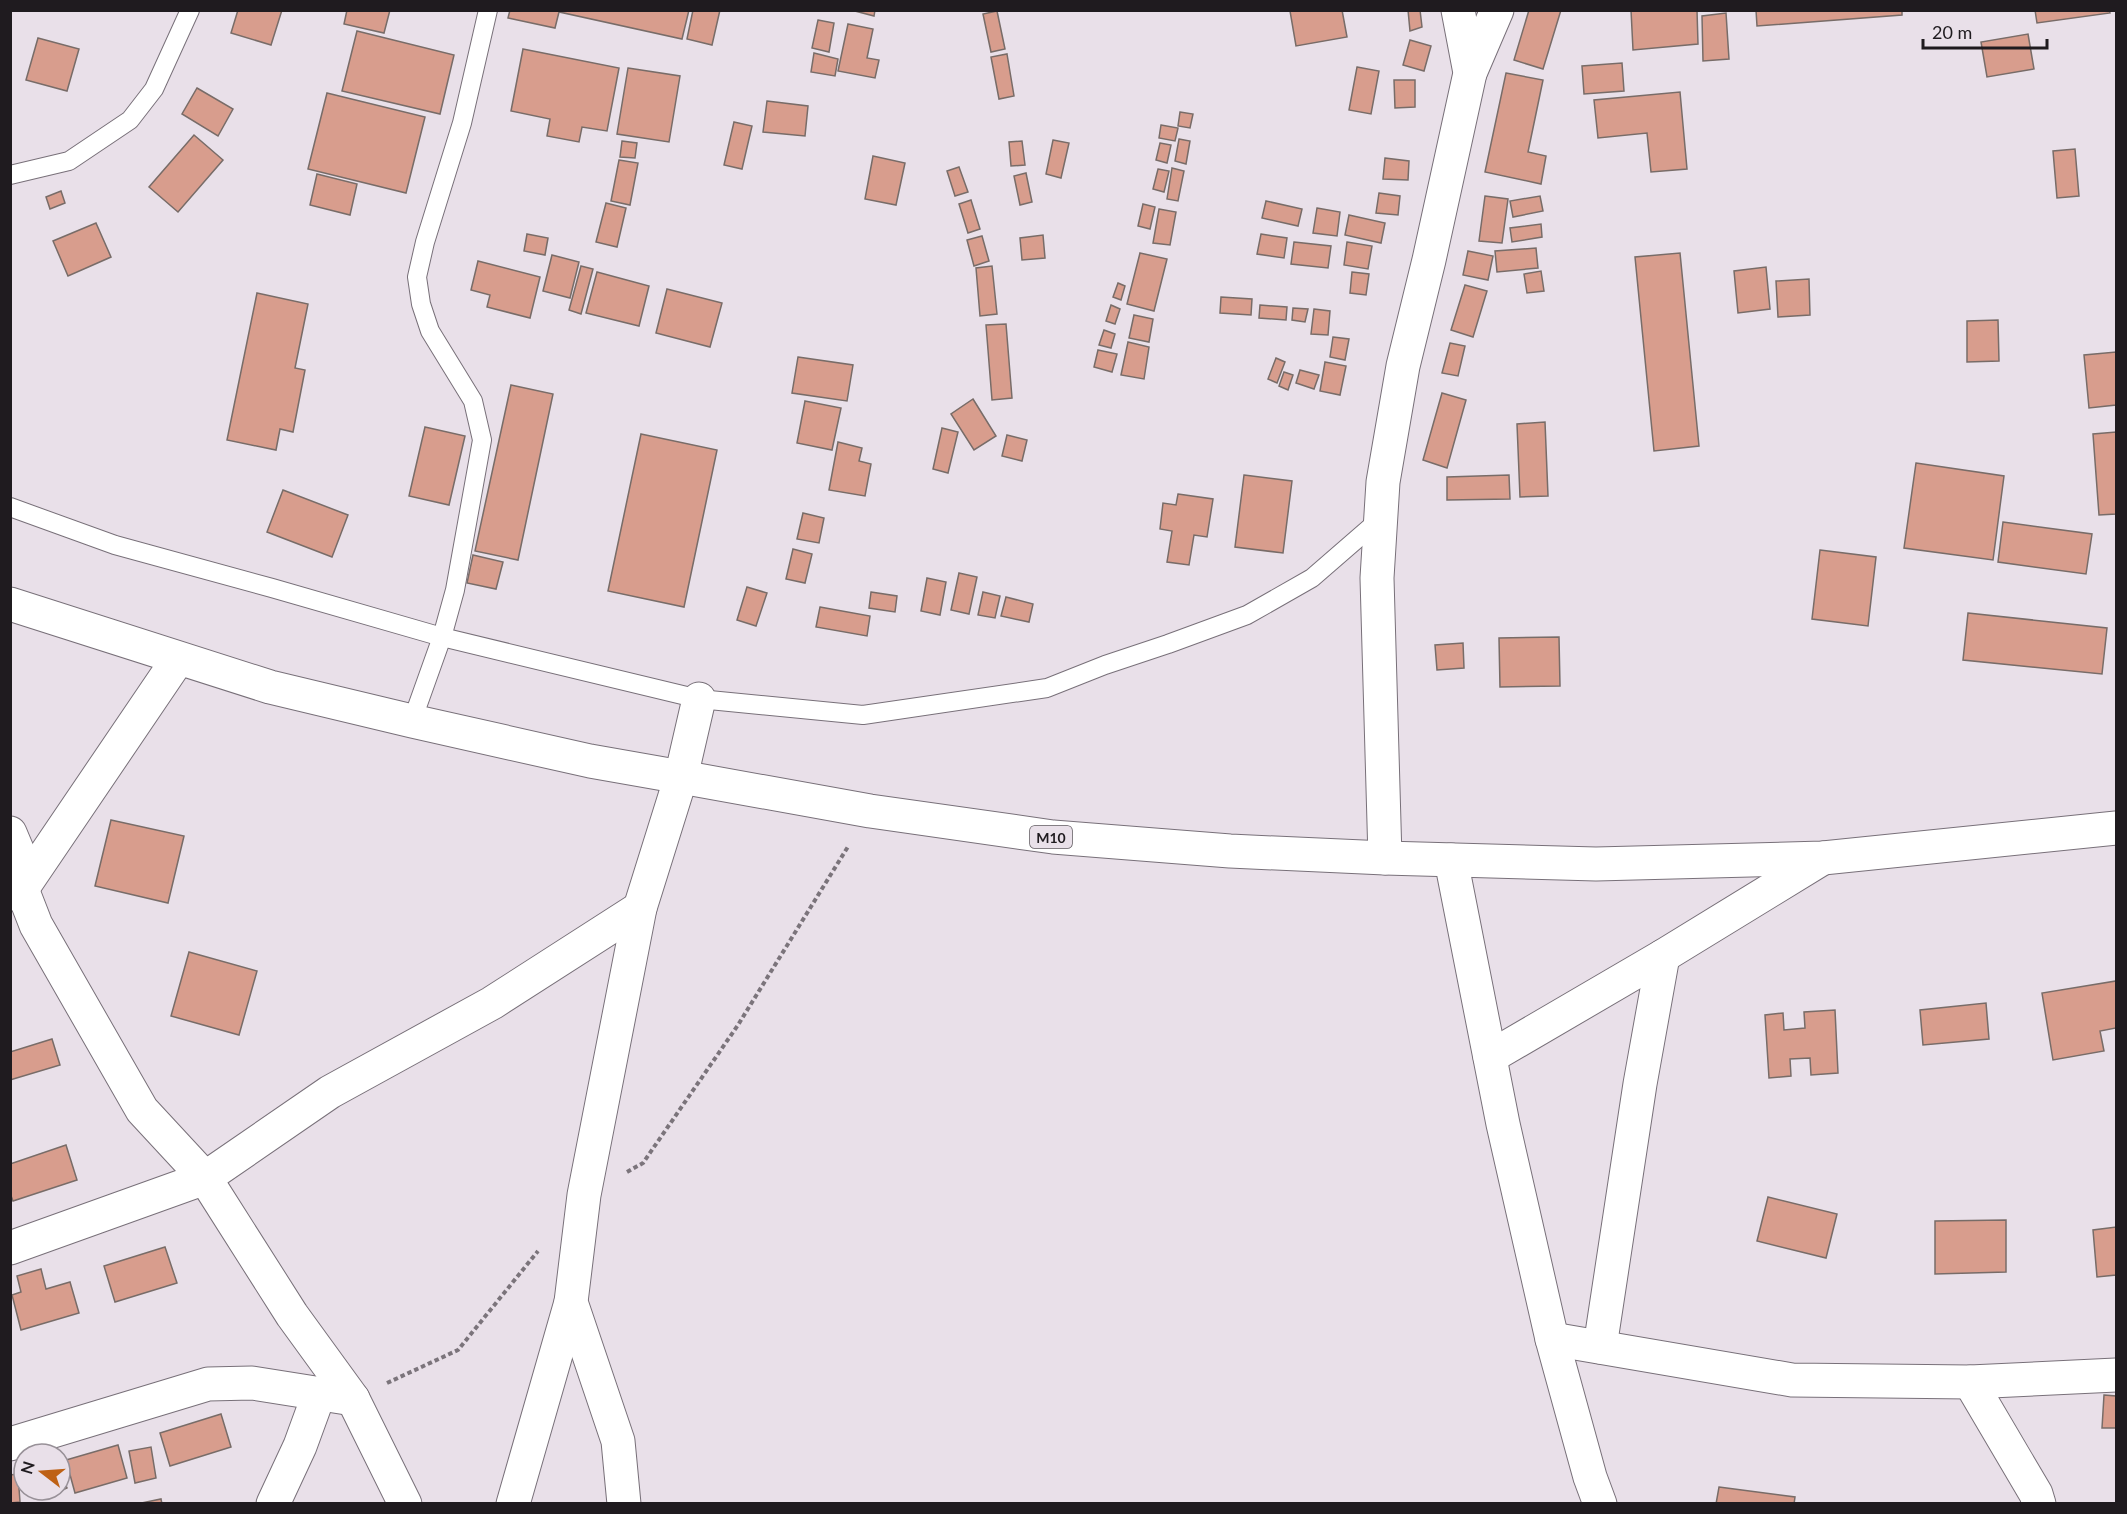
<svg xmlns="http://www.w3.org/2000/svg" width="2127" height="1514" font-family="Lato,sans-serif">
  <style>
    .building { fill: #d89d8d; stroke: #786c68; stroke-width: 1.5 }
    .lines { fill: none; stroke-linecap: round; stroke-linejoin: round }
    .service-casing { stroke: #787079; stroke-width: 20 }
    .minor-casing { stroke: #787079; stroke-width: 35 }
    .primary-casing { stroke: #787079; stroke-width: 35 }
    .path { stroke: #7b747b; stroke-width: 4; stroke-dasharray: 4.5 3; stroke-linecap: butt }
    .service { stroke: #fff; stroke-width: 18 }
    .minor { stroke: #fff; stroke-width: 33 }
    .primary { stroke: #fff; stroke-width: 33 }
    .labels { text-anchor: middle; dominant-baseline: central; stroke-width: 4.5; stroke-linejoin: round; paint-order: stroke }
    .shield { fill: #e9e0e9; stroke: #5c565c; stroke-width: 1.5 }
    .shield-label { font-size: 14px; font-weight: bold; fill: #1f1b1f }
  </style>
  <rect width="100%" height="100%" fill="#e9e0e9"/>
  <g class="building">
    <polygon points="238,10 282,10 271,45 231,33"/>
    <polygon points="347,10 390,10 384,33 344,24"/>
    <polygon points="510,10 689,10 682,39 559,12 555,28 508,18"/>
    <polygon points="693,10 720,10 712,45 687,39"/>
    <polygon points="851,10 875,10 874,16"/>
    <polygon points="1342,10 1347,37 1296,46 1290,11"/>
    <polygon points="1408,10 1420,10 1422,27 1410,31"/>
    <polygon points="1529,10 1561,10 1543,69 1514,60"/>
    <polygon points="1631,10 1697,10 1698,44 1633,50"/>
    <polygon points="1756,10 1902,10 1902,15 1757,26"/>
    <polygon points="2035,10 2109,10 2110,13 2037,23"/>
    <polygon points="997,11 1005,49 991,52 983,14"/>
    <polygon points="1726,13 1729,59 1703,61 1702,16"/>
    <polygon points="818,20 834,23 829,52 812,48"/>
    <polygon points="848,24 873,29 867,58 879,60 875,78 838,71"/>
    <polygon points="357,31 454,55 440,114 342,91"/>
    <polygon points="2028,34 2034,69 1987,77 1981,42"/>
    <polygon points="38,38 79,49 67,91 26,80"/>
    <polygon points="1410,40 1431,46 1424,71 1403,65"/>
    <polygon points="523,49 619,68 607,131 582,127 579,142 547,136 550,119 511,111"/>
    <polygon points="814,53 838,59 835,76 811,72"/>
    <polygon points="1007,54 1014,96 999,99 991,57"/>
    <polygon points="1622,63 1624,91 1584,94 1582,66"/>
    <polygon points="1357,67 1379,71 1371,114 1349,110"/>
    <polygon points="628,68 680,76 669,142 617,134"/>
    <polygon points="1506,73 1543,80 1528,152 1546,156 1541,184 1485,172"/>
    <polygon points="1394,80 1415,80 1415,107 1395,108"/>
    <polygon points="197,88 233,109 218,136 182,114"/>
    <polygon points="1680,92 1687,169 1651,172 1647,133 1598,138 1594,100"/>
    <polygon points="327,93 425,117 406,193 308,169"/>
    <polygon points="767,101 808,106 805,136 763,132"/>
    <polygon points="1180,112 1193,114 1190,128 1178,126"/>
    <polygon points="734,122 752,126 742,169 724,165"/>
    <polygon points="1161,125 1178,128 1175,141 1159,138"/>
    <polygon points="194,135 223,160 178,212 149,187"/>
    <polygon points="1179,139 1190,141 1186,164 1175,161"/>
    <polygon points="1053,140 1069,143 1061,178 1046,174"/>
    <polygon points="622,141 637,143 635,158 620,157"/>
    <polygon points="1022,141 1025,165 1011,166 1009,142"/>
    <polygon points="1160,143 1171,145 1167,163 1156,160"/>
    <polygon points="2075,149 2079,196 2057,198 2053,151"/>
    <polygon points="873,156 905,163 896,205 865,199"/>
    <polygon points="1385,158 1409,161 1408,180 1383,179"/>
    <polygon points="619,160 638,163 630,205 611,201"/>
    <polygon points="959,167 968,192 955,196 947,171"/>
    <polygon points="1172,168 1184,171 1178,201 1167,199"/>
    <polygon points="1158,169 1169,171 1164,192 1153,189"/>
    <polygon points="1026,173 1032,202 1020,205 1014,176"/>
    <polygon points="317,174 357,184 350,215 310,205"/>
    <polygon points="61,191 65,203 50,209 46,197"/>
    <polygon points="1379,193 1400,196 1398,215 1376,213"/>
    <polygon points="1485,196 1508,199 1502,243 1479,241"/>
    <polygon points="1540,196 1543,211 1513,217 1510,201"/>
    <polygon points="971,200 980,229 968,233 959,204"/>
    <polygon points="1266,201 1302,209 1298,226 1262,218"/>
    <polygon points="606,203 626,208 617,247 596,242"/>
    <polygon points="1143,204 1155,207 1150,229 1138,226"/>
    <polygon points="1317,208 1340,212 1337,236 1313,233"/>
    <polygon points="1159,209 1176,212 1170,245 1153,243"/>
    <polygon points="1349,215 1385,223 1381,243 1345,235"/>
    <polygon points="96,223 111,257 68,276 53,241"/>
    <polygon points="1541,224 1542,237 1512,242 1510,228"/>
    <polygon points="527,234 548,238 545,255 524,251"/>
    <polygon points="1261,234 1287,238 1284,258 1257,254"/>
    <polygon points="1043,235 1045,258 1022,260 1020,238"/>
    <polygon points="982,236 989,261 974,266 967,240"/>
    <polygon points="1294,242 1331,246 1328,268 1291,264"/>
    <polygon points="1347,242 1372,246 1368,269 1344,265"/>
    <polygon points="1536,248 1538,268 1497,272 1495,251"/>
    <polygon points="1468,251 1493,256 1488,280 1463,275"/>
    <polygon points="1140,253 1167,259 1154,311 1127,304"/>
    <polygon points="1680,253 1699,446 1654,451 1635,257"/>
    <polygon points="552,255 579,262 570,298 543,291"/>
    <polygon points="478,261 540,277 530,318 487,307 490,295 471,290"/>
    <polygon points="581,266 593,269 581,314 569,310"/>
    <polygon points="992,266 997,314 980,316 976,268"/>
    <polygon points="1766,267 1770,309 1738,313 1734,271"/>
    <polygon points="1541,271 1544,291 1527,293 1524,274"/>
    <polygon points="597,272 649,286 639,326 586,313"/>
    <polygon points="1352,272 1369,274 1366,295 1350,293"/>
    <polygon points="1809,279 1810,315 1778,317 1776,281"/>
    <polygon points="1118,283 1125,286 1121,300 1113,297"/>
    <polygon points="1465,285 1487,291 1473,337 1451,330"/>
    <polygon points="667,289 722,303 710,347 656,333"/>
    <polygon points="257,293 308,304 295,368 305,370 293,432 280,429 276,450 227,440"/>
    <polygon points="1221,297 1252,299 1251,315 1220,313"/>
    <polygon points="1111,305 1120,309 1115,324 1106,321"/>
    <polygon points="1260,305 1287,307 1286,320 1259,318"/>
    <polygon points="1293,308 1308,309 1305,322 1292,320"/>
    <polygon points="1314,309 1330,311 1328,335 1311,334"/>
    <polygon points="1134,315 1153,319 1149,342 1129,338"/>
    <polygon points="1998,320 1999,361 1967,362 1967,321"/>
    <polygon points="1006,324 1012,398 992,400 986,325"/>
    <polygon points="1104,330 1115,334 1111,348 1099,345"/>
    <polygon points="1333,337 1349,339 1345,360 1330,357"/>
    <polygon points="1128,342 1149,347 1144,379 1121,375"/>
    <polygon points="1450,343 1465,346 1458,376 1442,373"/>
    <polygon points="1098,350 1117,354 1112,372 1094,367"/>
    <polygon points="2116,352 2116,405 2089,408 2084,355"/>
    <polygon points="798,357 853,365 847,401 792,393"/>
    <polygon points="1276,358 1285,362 1277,383 1268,379"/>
    <polygon points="1325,362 1346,366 1340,395 1320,391"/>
    <polygon points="1300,370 1319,375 1314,389 1296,383"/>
    <polygon points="1284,372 1293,375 1288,390 1279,386"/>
    <polygon points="511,385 553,394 518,560 475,551"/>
    <polygon points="1442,393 1466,400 1447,468 1423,460"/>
    <polygon points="973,399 996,436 974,450 951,414"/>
    <polygon points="805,401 841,408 832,450 797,443"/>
    <polygon points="1545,422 1548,496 1520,497 1517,424"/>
    <polygon points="425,427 465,436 449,505 409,496"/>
    <polygon points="942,428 958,432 948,473 933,469"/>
    <polygon points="2116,432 2116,514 2099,515 2093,434"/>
    <polygon points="641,434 717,450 684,607 608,591"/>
    <polygon points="1007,435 1027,440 1022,461 1002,456"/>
    <polygon points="838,442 862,448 859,461 871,464 865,496 829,490"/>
    <polygon points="1916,463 2004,476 1993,560 1904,548"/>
    <polygon points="1244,475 1292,481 1283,553 1235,547"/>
    <polygon points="1509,475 1510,499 1447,500 1447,477"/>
    <polygon points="283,490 348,515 332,557 267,532"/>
    <polygon points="1178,494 1213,499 1207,537 1194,535 1189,565 1167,562 1172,531 1160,529 1163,503 1176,505"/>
    <polygon points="803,513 824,518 819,543 797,539"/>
    <polygon points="2003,522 2092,534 2086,574 1998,562"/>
    <polygon points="793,549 812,554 805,583 786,579"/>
    <polygon points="1820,550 1876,557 1868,626 1812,619"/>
    <polygon points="473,555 503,562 496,589 467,583"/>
    <polygon points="959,573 977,577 969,614 951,610"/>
    <polygon points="927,578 946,582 940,615 921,611"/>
    <polygon points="747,587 767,593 756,626 737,620"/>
    <polygon points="871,592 897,596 895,612 869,608"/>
    <polygon points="983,592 1000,596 995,618 978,615"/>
    <polygon points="1006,597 1033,604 1029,622 1001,616"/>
    <polygon points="820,607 870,616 867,636 816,627"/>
    <polygon points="1968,613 2107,628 2102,674 1963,660"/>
    <polygon points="1559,637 1560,686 1500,687 1499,638"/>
    <polygon points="1463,643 1464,668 1437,670 1435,645"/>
    <polygon points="111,820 184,836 168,903 95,886"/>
    <polygon points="189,952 257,971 239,1035 171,1016"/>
    <polygon points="2116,981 2116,1028 2100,1031 2104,1051 2053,1060 2042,993"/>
    <polygon points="1986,1003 1989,1039 1923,1045 1920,1010"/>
    <polygon points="1835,1010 1838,1073 1811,1075 1810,1058 1790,1059 1791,1076 1769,1078 1765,1015 1783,1013 1784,1030 1805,1028 1804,1012"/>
    <polygon points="52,1039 60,1065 10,1080 10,1052"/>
    <polygon points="66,1145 77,1180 13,1201 10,1193 10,1164"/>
    <polygon points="1768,1197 1837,1214 1826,1258 1757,1241"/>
    <polygon points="2006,1220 2006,1272 1935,1274 1935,1221"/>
    <polygon points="2116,1227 2116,1275 2097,1277 2093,1230"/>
    <polygon points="165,1247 177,1283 115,1302 104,1266"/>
    <polygon points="41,1269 46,1289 70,1282 79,1313 21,1330 12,1295 21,1292 17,1276"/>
    <polygon points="2104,1395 2116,1396 2116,1428 2102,1428"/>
    <polygon points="221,1414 231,1447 170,1466 160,1433"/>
    <polygon points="118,1445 127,1478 75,1493 66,1460"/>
    <polygon points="151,1447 156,1478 135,1483 129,1451"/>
    <polygon points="60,1473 67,1488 50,1496 47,1490 60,1490"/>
    <polygon points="18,1474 20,1502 10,1503 10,1475"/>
    <polygon points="1719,1487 1795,1497 1794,1504 1716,1504"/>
    <polygon points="161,1499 162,1504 141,1504 141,1503"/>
  </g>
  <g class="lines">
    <defs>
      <g id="service">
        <polyline points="10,175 69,161 130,120 154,89 190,10"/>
        <polyline points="10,507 115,545 272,588 442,637 699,699 863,715 1047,688 1105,665 1168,644 1247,615 1312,578 1380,519"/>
        <polyline points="412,721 442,637 455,590 482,440 473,401 430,331 421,304 417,277 425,242 462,123 488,10"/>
      </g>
      <g id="minor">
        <polyline points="1470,73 1497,10"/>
        <polyline points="10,833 18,852 22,889 36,925 142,1110 205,1178 292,1315 353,1399 405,1504"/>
        <polyline points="1385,858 1377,578 1383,482 1403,366 1429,260 1470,73 1458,10"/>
        <polyline points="1451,860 1503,1124 1552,1339 1590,1477 1600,1504"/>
        <polyline points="14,894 22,889 178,659"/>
        <polyline points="1490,1057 1663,956 1823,858"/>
        <polyline points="10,1248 205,1178 330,1092 492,1003 640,908"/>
        <polyline points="1552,1339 1792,1380 1970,1382 2116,1375"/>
        <polyline points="1600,1347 1640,1084 1663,956"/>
        <polyline points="1970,1382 2036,1494 2039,1504"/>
        <polyline points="10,1444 208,1384 252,1383 353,1399"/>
        <polyline points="273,1504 300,1446 319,1394"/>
        <polyline points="513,1504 571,1302"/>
        <polyline points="624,1504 618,1441 571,1302 584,1195 640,908 681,777 699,699"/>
      </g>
      <polyline id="primary" points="10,604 270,687 412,721 590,761 681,777 870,811 1053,837 1230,851 1385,858 1596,864 1823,858 2116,828"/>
    </defs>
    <use href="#service" class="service-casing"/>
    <use href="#minor" class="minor-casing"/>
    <use href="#primary" class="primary-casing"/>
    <g class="path">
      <polyline points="627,1172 643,1163 738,1025 849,845"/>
      <polyline points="387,1383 458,1350 538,1251"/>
    </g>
    <use href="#service" class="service"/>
    <use href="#minor" class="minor"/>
    <use href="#primary" class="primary"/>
  </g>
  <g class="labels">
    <rect class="shield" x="1030" y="826" width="42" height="22" rx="4.5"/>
    <g class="shield-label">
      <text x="1051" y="837">M10</text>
    </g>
  </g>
  <rect width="2127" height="1514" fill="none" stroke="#1f1b1f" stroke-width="24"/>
  <g transform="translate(42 1472) rotate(287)"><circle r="28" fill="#e9e0e9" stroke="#989198" stroke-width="1.5"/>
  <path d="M0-4.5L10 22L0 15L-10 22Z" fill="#be6115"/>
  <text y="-9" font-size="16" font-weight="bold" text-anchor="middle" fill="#1f1b1f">N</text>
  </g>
  <path d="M1923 39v9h124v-9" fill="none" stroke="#1f1b1f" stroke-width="3"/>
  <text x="1932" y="39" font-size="18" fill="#1f1b1f" stroke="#e9e0e9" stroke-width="4.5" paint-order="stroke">20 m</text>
</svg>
